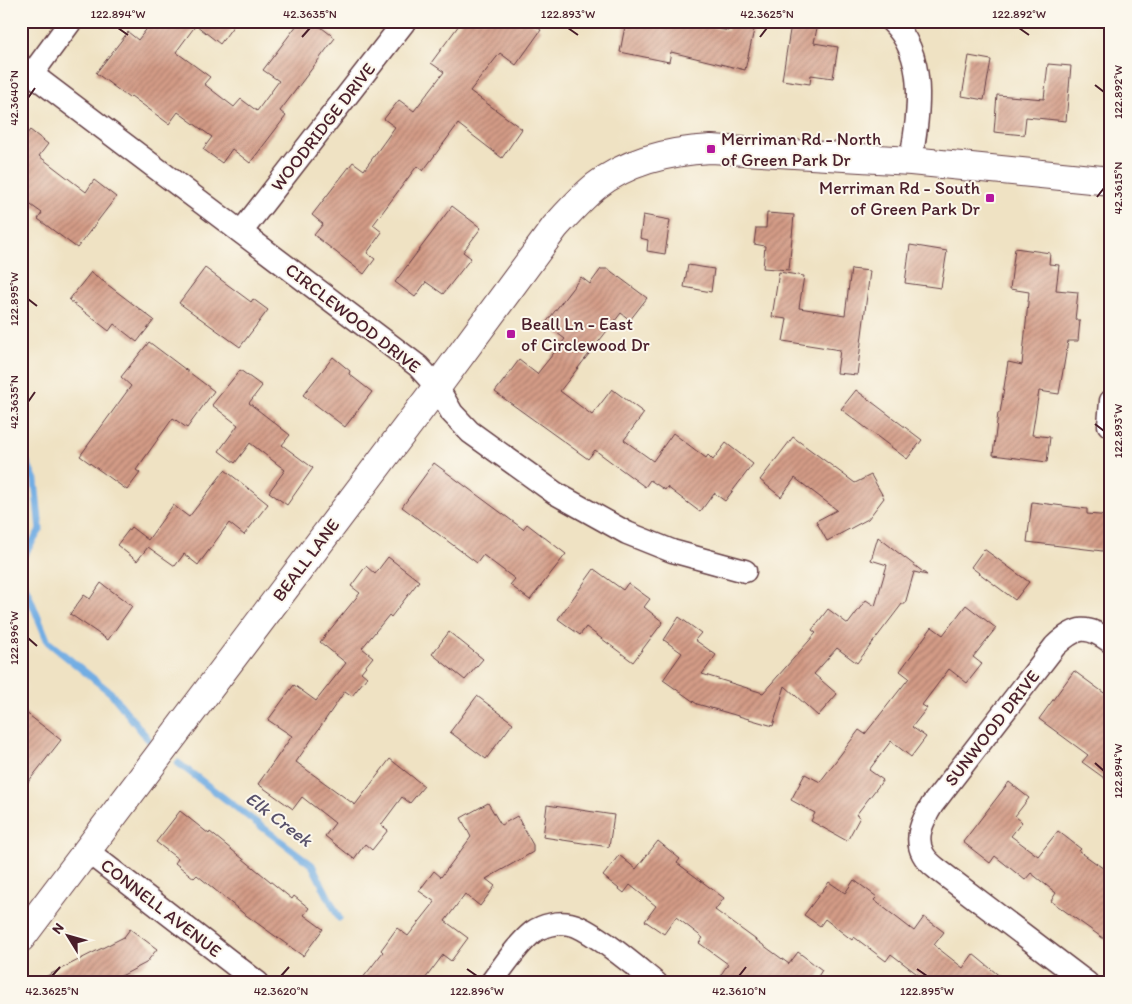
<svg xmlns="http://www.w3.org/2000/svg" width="1132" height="1004" font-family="Itim,sans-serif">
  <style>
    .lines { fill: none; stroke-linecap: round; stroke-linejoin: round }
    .stream { stroke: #72ade3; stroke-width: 7 }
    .building { fill: url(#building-hatch) }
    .minor-casing { stroke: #633c42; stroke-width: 25 }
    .tertiary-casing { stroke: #633c42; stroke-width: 30 }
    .minor { stroke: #fff; stroke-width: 22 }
    .tertiary { stroke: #fff; stroke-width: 28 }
    .ticks { fill: none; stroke: #4a1f2b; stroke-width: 2 }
    .poi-dot { fill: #b5179e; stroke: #fbf7ec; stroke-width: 2 }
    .labels { text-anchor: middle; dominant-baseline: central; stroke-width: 4; stroke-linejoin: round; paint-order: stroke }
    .street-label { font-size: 18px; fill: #4a1f2b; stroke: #fbf7ec }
    .poi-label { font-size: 18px; fill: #4a1f2b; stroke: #fbf7ec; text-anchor: start }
    .water-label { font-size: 19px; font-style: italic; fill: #58516b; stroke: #fbf7ec }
    .neatline { fill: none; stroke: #4a1f2b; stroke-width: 2 }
    .ticks-label { font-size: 12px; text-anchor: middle; fill: #4a1f2b }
  </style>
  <defs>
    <pattern id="building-hatch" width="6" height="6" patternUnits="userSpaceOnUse" patternTransform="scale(1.25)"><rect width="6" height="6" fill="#d39b86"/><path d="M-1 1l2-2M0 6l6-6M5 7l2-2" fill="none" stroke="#ad7e6e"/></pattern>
  </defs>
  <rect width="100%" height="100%" fill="#fbf7ec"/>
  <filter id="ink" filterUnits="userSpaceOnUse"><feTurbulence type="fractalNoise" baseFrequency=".02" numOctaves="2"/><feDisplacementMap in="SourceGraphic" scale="10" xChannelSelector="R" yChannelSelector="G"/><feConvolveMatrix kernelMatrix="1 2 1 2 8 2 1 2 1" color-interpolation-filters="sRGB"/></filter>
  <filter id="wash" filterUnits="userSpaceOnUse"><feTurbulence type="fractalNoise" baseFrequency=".0096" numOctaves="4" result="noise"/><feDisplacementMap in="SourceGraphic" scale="20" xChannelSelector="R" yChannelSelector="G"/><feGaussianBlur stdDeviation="1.12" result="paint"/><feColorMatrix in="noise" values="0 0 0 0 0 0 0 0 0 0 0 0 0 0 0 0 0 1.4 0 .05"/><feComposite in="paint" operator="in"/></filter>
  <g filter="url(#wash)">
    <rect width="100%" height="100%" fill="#efe2c3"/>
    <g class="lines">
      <g class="stream">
        <polyline points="21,449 35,480 40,530 21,560"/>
        <polyline points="21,576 48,642 111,693 148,739"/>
        <polyline points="178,763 312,865 339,918"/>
      </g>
    </g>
    <g id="blocks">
      <g class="building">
        <polygon points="153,21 237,21 220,44 196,25 176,52 210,77 204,84 234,107 241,99 257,111 279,81 263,70 300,21 313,21 335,38 280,111 286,116 250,163 232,149 222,163 203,149 212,137 178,112 169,124 131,96 129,98 96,73 128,32 138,40"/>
        <polygon points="462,21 529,21 541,30 516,65 500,53 470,91 522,129 502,158 458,124 423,171 417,166 373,225 382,232 367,253 375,259 364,274 314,235 323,224 312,215 353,162 364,170 395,127 384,119 399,100 414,111 444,72 431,63"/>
        <polygon points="626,21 687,21 728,31 730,21 756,21 745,70 671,52 669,62 620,52"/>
        <polygon points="791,24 817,28 814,43 838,47 833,78 811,75 810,84 782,80"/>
        <polygon points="969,56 991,60 984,100 962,96"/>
        <polygon points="1048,64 1071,66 1066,121 1026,117 1024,135 994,132 997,95 1044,99"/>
        <polygon points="30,130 48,144 39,156 86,192 94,180 116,197 77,248 38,219 42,213 21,198 21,141"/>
        <polygon points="452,206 481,228 463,252 471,258 443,294 426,282 415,297 395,282"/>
        <polygon points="767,213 794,215 789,270 763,268 765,246 754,244 756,228 766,228"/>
        <polygon points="643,215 670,220 665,254 647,251 648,240 640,238"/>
        <polygon points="910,245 947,251 941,288 905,283"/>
        <polygon points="1015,248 1050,253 1049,264 1059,265 1056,290 1078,292 1075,320 1080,320 1078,341 1068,341 1059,394 1039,391 1032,435 1050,437 1047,462 993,455 998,413 1000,413 1008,362 1022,365 1029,292 1010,289"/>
        <polygon points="688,265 714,269 711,292 684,287"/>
        <polygon points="205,268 251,302 253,299 268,310 240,347 179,303"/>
        <polygon points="601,269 608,269 647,298 630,320 621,313 560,391 592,415 612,389 644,413 624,440 653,461 673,433 706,458 708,455 713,460 726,443 753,464 725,501 714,493 700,512 667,487 665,490 650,480 645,487 595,450 588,459 495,392 519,360 537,374 565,339 545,324 581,277 590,284"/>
        <polygon points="851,269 870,271 857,375 837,373 840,350 783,341 787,319 772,317 779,272 804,276 799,308 845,315"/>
        <polygon points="91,272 154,320 137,342 114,324 109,331 69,300"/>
        <polygon points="149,342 214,391 187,428 173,418 136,470 140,473 127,490 80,456 131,386 121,377"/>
        <polygon points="333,357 350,371 349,374 372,392 345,427 303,395"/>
        <polygon points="240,370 262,386 249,403 290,435 282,445 313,468 287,505 269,492 285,470 250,443 235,463 219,451 238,425 212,405"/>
        <polygon points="856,390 922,440 907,459 841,409"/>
        <polygon points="793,437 855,483 871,475 884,498 868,519 827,541 816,521 837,510 795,478 781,497 760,480"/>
        <polygon points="434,463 523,529 527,524 566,554 530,600 510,585 515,579 483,555 477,563 402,507"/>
        <polygon points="225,470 268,504 244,535 229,523 198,565 184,554 175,566 148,547 137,561 117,545 131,527 148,540 173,505 189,517"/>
        <polygon points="1032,502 1087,509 1087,514 1111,516 1111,552 1027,542"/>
        <polygon points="878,537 927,575 914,572 905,604 902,604 857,663 837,648 814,674 837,694 818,716 785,686 773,726 697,704 663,680 682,653 664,640 679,617 701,633 695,640 716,655 702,674 763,693 816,633 812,630 828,609 848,624 866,600 875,606 887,565 871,560"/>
        <polygon points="984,549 1029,582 1015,600 971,567"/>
        <polygon points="388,557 419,581 391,617 389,615 362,648 373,657 361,672 367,677 352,696 345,691 296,762 355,805 390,759 424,786 410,803 402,797 381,825 388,830 372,850 365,844 354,859 325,836 335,823 302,797 293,809 258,784 292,736 268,720 294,685 316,701 346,663 320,642 360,593 351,586 366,566 375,574"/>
        <polygon points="594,569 623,590 628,583 650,599 644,607 663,622 633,662 586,627 580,635 558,619"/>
        <polygon points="101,583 132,606 108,640 70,614 84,595 90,599"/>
        <polygon points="966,605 996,628 973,657 982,664 967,683 949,669 922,705 927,708 912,727 926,737 911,757 891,741 869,770 883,780 856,815 860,817 847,841 811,821 815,813 791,800 805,774 820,782 859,730 865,734 909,678 900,671 932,627 943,635"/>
        <polygon points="449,632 483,659 465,680 432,654"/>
        <polygon points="1074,671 1111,698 1111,783 1082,762 1088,755 1039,719"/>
        <polygon points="477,696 513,723 486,759 450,732"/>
        <polygon points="21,709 61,740 21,791"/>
        <polygon points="1009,782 1029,798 1015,816 1022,822 1011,836 1038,856 1058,831 1081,849 1079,851 1111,874 1111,944 1051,901 1056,893 1031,873 1025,880 995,856 990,863 963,842"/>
        <polygon points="488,803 501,825 517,816 533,845 533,852 486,879 495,886 480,906 465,894 445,921 468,938 451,961 443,955 422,983 359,983 383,952 381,950 397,928 408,936 435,902 419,891 434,871 441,877 471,837 461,818"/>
        <polygon points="547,805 614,815 609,847 543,837"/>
        <polygon points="180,811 209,834 210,832 292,899 294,896 309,908 304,915 323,929 303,956 243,913 197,875 194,878 175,863 178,859 156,842"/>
        <polygon points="658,841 680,859 677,863 724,898 715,910 789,964 798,952 822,970 814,983 729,983 720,976 728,964 699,943 703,938 676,917 664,934 645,921 656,906 630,885 624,893 603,876 619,855 636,869"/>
        <polygon points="854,880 877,897 874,900 914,931 924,917 944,932 934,945 963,968 973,954 1008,983 929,983 891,954 886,961 854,937 852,940 825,919 820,926 804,915 829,882 845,893"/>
        <polygon points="130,929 157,949 146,963 108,983 33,983 124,937"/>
      </g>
    </g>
  </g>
  <g filter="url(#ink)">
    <use href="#blocks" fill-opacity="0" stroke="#633c42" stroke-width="1"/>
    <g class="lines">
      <defs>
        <g id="minor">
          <path d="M891,21C929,57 918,116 911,161"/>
          <polyline points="21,66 418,366 437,387 452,413 470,432 555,493 627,533 672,551 745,571"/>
          <polyline points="32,74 71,21"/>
          <polyline points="241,232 405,21"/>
          <polyline points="1109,425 1111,401"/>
          <polyline points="87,851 258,983"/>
          <path d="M491,983C504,966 516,946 533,932C543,925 558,922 570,924C591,928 637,968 656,983"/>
          <path d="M1087,983L937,869C932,865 926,860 923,854C914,837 923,820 932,805L1055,646C1076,626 1087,624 1111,642"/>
        </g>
        <path id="tertiary" d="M21,938L437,387L555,227C568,213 581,198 596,186C628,161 671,151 711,149L911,161L1111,181"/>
      </defs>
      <use href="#minor" class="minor-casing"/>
      <use href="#tertiary" class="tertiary-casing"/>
      <use href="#minor" class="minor"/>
      <use href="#tertiary" class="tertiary"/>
    </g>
  </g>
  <path class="ticks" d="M118,28L128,35M568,28L578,35M1019,28L1029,35M302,37L310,28M760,37L767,28M1095,85L1104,92M28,98L35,88M1097,197L1104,188M28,299L37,306M28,402L35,392M1095,424L1104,431M28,638L37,646M1095,763L1104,771M467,969L477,976M917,969L927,976M52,976L60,967M281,976L289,967M739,976L746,967"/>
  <g class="poi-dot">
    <rect x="706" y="144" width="10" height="10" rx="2.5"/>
    <rect x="985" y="193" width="10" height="10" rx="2.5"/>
    <rect x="506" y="329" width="10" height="10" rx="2.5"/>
  </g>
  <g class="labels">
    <g class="street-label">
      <text transform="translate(323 127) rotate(-52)">WOODRIDGE DRIVE</text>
      <text transform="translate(353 318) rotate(38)">CIRCLEWOOD DRIVE</text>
      <text transform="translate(306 560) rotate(-53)">BEALL LANE</text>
      <text transform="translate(992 728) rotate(-52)">SUNWOOD DRIVE</text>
      <text transform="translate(161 908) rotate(38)">CONNELL AVENUE</text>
    </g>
    <g class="poi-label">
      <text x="721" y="139">Merriman Rd - North<tspan x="721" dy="21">of Green Park Dr</tspan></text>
      <text x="980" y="188" text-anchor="end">Merriman Rd - South<tspan x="980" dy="21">of Green Park Dr</tspan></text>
      <text x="521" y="324">Beall Ln - East<tspan x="521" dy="21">of Circlewood Dr</tspan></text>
    </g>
    <g class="water-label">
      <text transform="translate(279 819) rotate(37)">Elk Creek</text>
    </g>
  </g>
  <rect width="1132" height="1004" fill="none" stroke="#fbf7ec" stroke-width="55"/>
  <g transform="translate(68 936) rotate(307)" stroke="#fbf7ec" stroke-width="4" paint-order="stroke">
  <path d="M0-4L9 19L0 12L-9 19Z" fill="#4a1f2b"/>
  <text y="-8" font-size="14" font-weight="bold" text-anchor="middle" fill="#4a1f2b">N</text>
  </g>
  <rect x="28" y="28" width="1076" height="948" class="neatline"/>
  <g class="ticks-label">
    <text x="118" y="18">122.894°W</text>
    <text x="310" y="18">42.3635°N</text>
    <text x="568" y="18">122.893°W</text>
    <text x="767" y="18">42.3625°N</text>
    <text x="1019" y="18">122.892°W</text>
    <text transform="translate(1118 92) rotate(-90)" y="4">122.892°W</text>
    <text transform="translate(14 98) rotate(-90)" y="4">42.3640°N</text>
    <text transform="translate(1118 188) rotate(-90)" y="4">42.3615°N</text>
    <text transform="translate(14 299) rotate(-90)" y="4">122.895°W</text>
    <text transform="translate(14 402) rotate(-90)" y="4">42.3635°N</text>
    <text transform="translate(1118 431) rotate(-90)" y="4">122.893°W</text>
    <text transform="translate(14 638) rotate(-90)" y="4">122.896°W</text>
    <text transform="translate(1118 771) rotate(-90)" y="4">122.894°W</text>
    <text x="52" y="995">42.3625°N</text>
    <text x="281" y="995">42.3620°N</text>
    <text x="477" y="995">122.896°W</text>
    <text x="739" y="995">42.3610°N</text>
    <text x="927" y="995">122.895°W</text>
  </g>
</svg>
